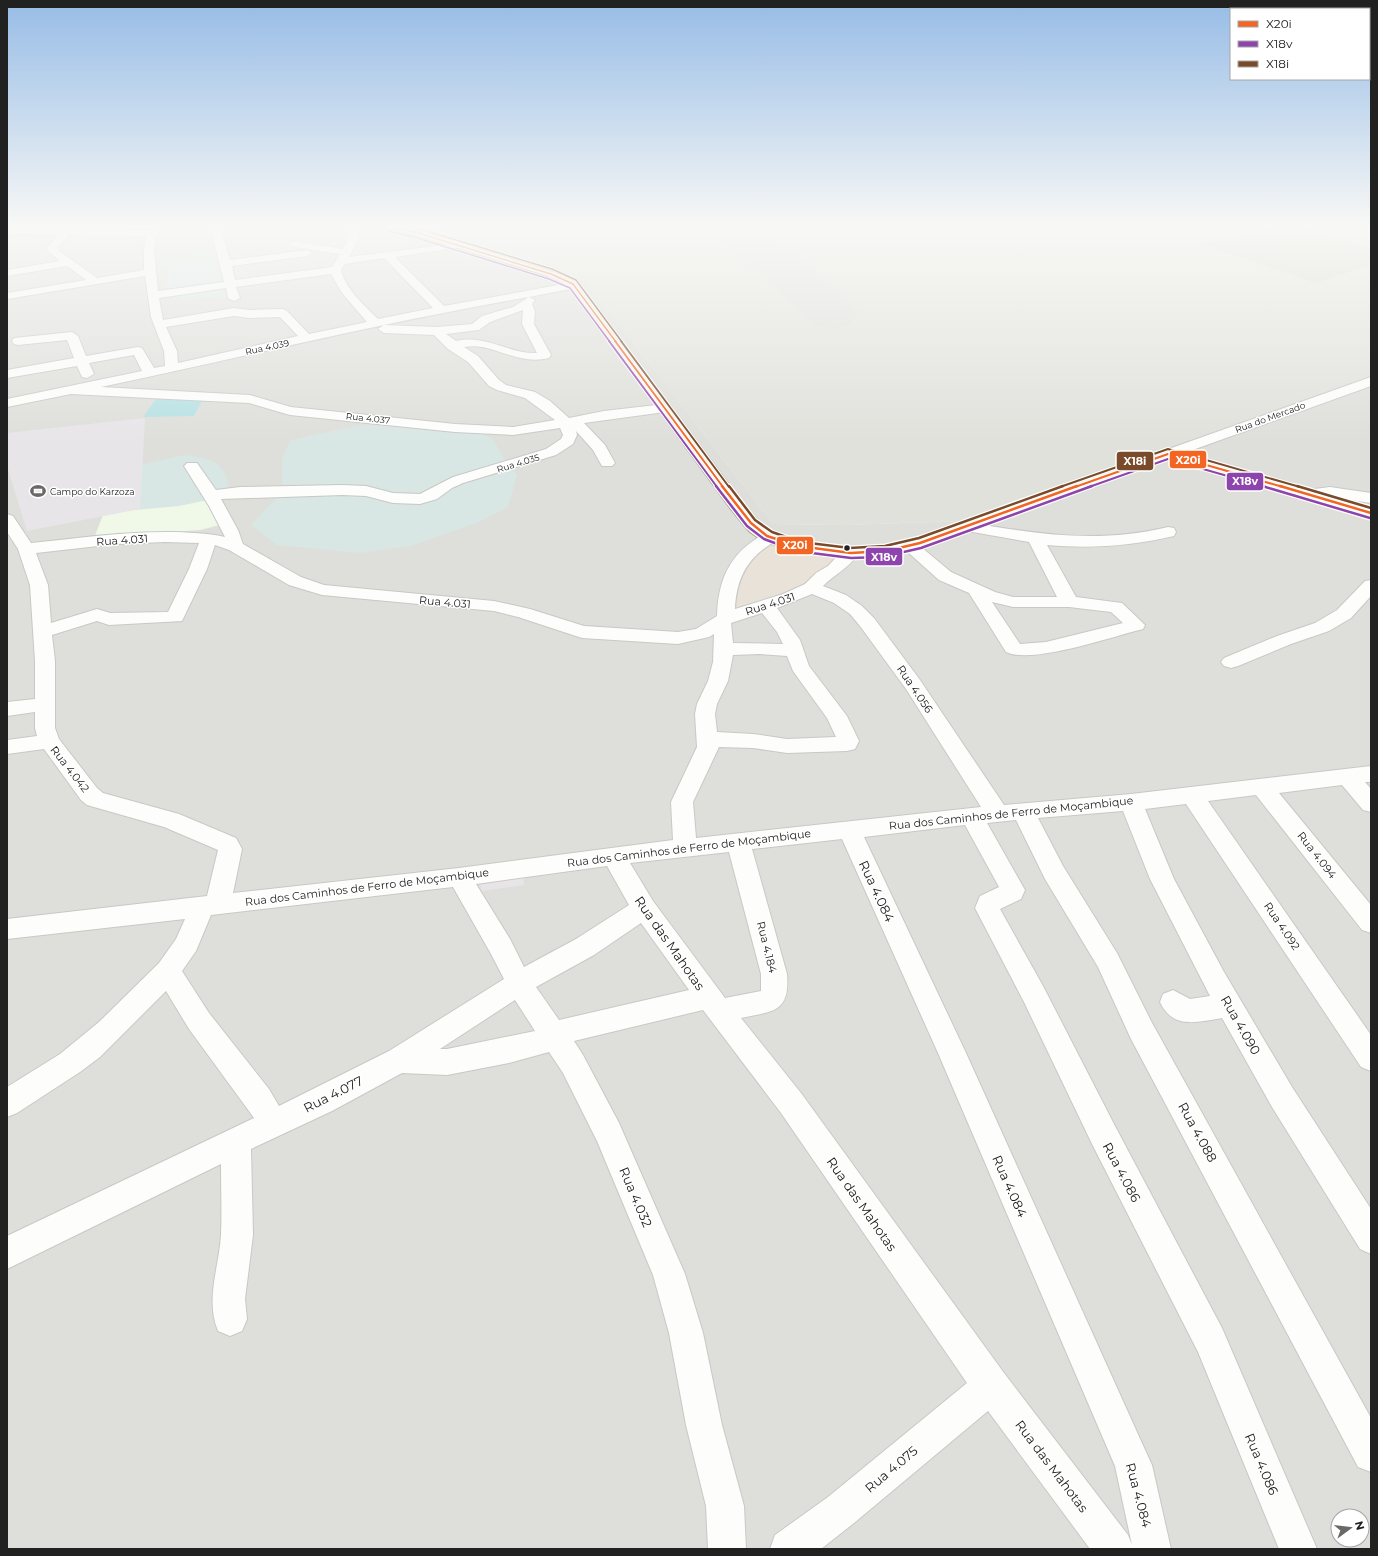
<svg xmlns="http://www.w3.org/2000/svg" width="1378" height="1556" font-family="Montserrat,sans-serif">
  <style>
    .residential { fill: #dedfdb; fill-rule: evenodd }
    .commercial { fill: #e9e2d8 }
    .education { fill: #f0f8e7 }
    .airport { fill: #e0e1db }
    .construction { fill: #d3d9cc }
    .wetland { fill: #d8e6e4 }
    .pitch { fill: #b6e1e4 }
    .plaza { fill: #e8e5e8 }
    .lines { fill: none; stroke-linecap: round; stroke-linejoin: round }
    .runway { fill: #dddeda; fill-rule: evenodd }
    .minor-casing { stroke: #c8c8c6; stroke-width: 2 }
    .major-casing { stroke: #a0a786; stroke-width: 2 }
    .minor { fill: #fdfdfc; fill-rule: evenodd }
    .major { fill: #f1f2e7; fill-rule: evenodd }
    .bus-1-far2-casing { stroke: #fff; stroke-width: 3 }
    .bus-1-far1-casing { stroke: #fff; stroke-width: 4 }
    .bus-1-casing { stroke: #fff; stroke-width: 5 }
    .bus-2-far2-casing { stroke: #fff; stroke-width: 3 }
    .bus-2-far1-casing { stroke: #fff; stroke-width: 4 }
    .bus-2-casing { stroke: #fff; stroke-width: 5 }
    .bus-3-far2-casing { stroke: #fff; stroke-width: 3 }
    .bus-3-far1-casing { stroke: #fff; stroke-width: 4 }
    .bus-3-casing { stroke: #fff; stroke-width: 5 }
    .bus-1-far2 { stroke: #f26522; stroke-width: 1.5 }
    .bus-1-far1 { stroke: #f26522; stroke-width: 2 }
    .bus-1 { stroke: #f26522; stroke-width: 2.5 }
    .bus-2-far2 { stroke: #8e44ad; stroke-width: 1.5 }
    .bus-2-far1 { stroke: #8e44ad; stroke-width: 2 }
    .bus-2 { stroke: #8e44ad; stroke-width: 2.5 }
    .bus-3-far2 { stroke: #7a4b2a; stroke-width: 1.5 }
    .bus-3-far1 { stroke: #7a4b2a; stroke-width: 2 }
    .bus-3 { stroke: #7a4b2a; stroke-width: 2.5 }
    .bus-dot { fill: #212121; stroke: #fff; stroke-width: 1.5 }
    .labels { text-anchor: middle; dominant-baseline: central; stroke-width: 3; stroke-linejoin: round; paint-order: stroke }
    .far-street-label { font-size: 9px; fill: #212121; stroke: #fff }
    .far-poi-label { font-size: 9px; fill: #212121; stroke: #fff; text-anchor: start }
    .street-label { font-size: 11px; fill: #212121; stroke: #fff }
    .near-street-label { font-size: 13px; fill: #212121; stroke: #fff }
    .line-badge { stroke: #fff; stroke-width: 1.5 }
    .badge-label { font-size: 11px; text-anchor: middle; font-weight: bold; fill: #fff }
  </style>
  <rect width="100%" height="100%" fill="#eff0ea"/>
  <path class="residential" d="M7,226H407L585,280L773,524L844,525L962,521L1183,442L1193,444L1371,379V1549H7ZM1338,1516H1362V1540H1338Z"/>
  <polygon class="commercial" points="772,543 843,557 824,576 737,614 730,586 755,553"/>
  <polygon class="education" points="185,465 220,525 200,530 94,538 108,502"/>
  <polygon class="airport" points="407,226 1371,226 1371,379 1193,444 1183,442 962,521 844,525 773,524 585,280"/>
  <polygon class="construction" points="1273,226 1300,226 1371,248 1371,265 1316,283 1201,244"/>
  <g class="wetland">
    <polygon points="217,247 240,252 248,271 249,283 228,297 181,300 166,288 168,273 166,262 187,253"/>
    <polygon points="421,424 462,426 492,438 505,460 517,475 508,507 479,522 411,546 361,553 277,545 251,525 282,492 282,457 291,440 355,426"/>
    <path d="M185,455C210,460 222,458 229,486L213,499L179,506L113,512L139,465Z"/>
  </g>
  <polygon class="pitch" points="156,399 203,399 194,416 143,417"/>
  <g class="plaza">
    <polygon points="145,418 140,509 27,531 7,466 7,433"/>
    <polygon points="522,864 524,885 482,891 475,867"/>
  </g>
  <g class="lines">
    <polygon class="runway" points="710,226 758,226 850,302 858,313 850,324 832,329 814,324 717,235"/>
    <defs>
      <g id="minor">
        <path d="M66,226H76L74,229L150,230L153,226H163L156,238L154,250L158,291L224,282L210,226H220L230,260L307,250L312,253L307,256L232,266L235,280L332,267L340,254L294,247L289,244L294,241L343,249L347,242L350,226H360L357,242L349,257L459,243L460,245L455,248L395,257L444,306L575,282L581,285L575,288L529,297L535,300L532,304L535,312L534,324L551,355L549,358C515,366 494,342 464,347L478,356L499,380L506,385L535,392L550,401L569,418L604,411L665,404L670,405L672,408L670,411L665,412L584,423L605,445L615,463L612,466H602L593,450L576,431L577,435L573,444L556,455L463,483L452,488L437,499L420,504L393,503L366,496L342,495L221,499L238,530L243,544L301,577L324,585L494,601L530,609L584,626L678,632L696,629L717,616C718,584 727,559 753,541C761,535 766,531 776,533L778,537C774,543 767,546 761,551C743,566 736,585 735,609L783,594L805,584L816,573L828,566L844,549L850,548L856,549L859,553C848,569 835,574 823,586L846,595L862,606L874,618L920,680L1004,805L1131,794L1371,766V782H1365L1371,789V812L1363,810L1342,785L1279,793L1371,905V933L1362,930L1256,795L1208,801L1371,1035V1071L1361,1067L1186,804L1145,809L1174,879L1224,972L1292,1087L1371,1209V1254L1360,1249L1272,1107L1222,1018C1197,1022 1173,1030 1160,1002L1163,994L1173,990L1190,999L1210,996L1150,879L1123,811L1038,818L1063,866L1117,953L1151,1021L1371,1418V1472L1358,1467L1131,1039L1098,967L1045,879L1016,820L987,823L1025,890L1021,899L1000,909L1043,986L1115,1126L1222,1328L1317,1549H1279L1198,1352L1093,1146L1024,1002L975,908L980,896L999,887L965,825L864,837L966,1053L1146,1452L1152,1465L1171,1549H1090L988,1411L854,1523L821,1549H770L775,1535L828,1497L967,1383L781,1113L703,1010L574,1041L583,1055L619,1123L685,1274L703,1333L722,1425L744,1506L746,1549H708L706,1506L686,1425L669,1333L653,1275L597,1141L563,1073L549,1052L509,1063L447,1075L402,1073L332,1111L251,1149L253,1235L245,1299L247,1319L242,1331L230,1336L218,1331C205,1299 219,1268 221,1235C222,1211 221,1187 221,1164L7,1269V1236L254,1118L189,1029L166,991L100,1057L80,1072L17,1113L7,1117V1087L60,1054L99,1022L159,963L176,939L185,919L7,939V919L207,896L218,850L164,827L87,805L81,800L44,749L7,754V740L37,736L35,728V712L7,716V702L35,699V661L30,585L18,549L7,532V514L13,516L31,543C79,538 128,531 177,532C193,533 209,533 225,537L209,506L184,466L187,463H197L216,490L240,487L342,485L366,486L393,493L420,494L453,477L546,449L561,439L563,435L560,428L513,435L455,432L290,415L249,403L71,394L7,407V399L142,371L134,355L89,363L94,374L87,378L82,377L77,366L7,378V370L74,358L67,340L18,345L14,344L12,341L14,338L72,332L78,336L86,356L138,347L142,348L154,368L165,366L164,351L151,317L145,276L7,299V293L86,280L67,266L7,276V270L60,261L48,251V247L58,235L7,234V228L63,229ZM69,235L146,236L144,250V270L97,278L58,250V247ZM384,258L433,308L378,319C364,305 346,290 341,270L345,264ZM331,274L342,293L367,322L309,334L287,311L283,309L249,310L234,308L163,320L159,298L226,288L228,298L234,301L240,298L236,287ZM529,297L513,307L482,316L472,324L437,327L384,325L378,329L384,333L434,335L448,349L468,362L489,386L497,390L525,398L555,420L513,427L455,424L291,407L250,395L101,387C243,357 385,322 529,297ZM523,310L522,324L537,353C508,354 487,334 456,341L446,334L479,330L490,322ZM234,316L249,318L280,317L298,336L178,363L177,351L166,327ZM165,542L199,543L189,569L168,612L110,613L97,609L51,623L48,585L36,553L116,544ZM215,545L229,550L289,585L322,595L494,611L518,617L582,638L678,644L709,637L714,634L713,662L708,681L697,704L695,714L697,747L671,802L673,840L459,868L233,893L242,849L236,838L179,814L103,793L97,788L59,739L55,728V661L52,635L97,621L109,625L182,621L207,569ZM812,594L834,603L850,614L860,626L906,689L981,807L696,838L693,802L719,747L753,748L787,753L847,751L855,749L859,741L847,716L809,666L800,640L777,608ZM762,613L777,632L783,644L733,643L731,623ZM759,654L787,656L793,671L827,718L836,737L787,739L753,734L717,732L715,714L717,704L728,681L733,655ZM842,839L938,1053L1115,1466L1132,1545L1128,1535L1004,1373L801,1093L741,1018C773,1011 790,1013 787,974L752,849ZM729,852L761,974V991L725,998L653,901L630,863ZM607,866L629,905L576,939L524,967L510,939L476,884ZM453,887L491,954L504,979L389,1051L279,1106L269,1089L209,1013L182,971L196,951L211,915ZM641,923L689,990L559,1020L536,987L594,955ZM515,1000L535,1031L447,1049H440Z"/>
        <polygon points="1371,377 1371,386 1173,457 1163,457 1161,454 1163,451"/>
        <polygon points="1330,487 1371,493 1371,503 1330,497 1305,499 1299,497 1297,494 1299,491"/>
        <path d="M967,522C1036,534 1098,544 1168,527L1174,528L1176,532L1174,536C1131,546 1091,549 1047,545L1076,597L1122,603L1145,625L1143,629C1114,636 1031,665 1006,652L969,593L939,580L901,546L903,542L909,541L915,542L951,572L995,592L1013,597H1057L1029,542L961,530L959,527L961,524ZM992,602L1013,607H1069L1111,612L1123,623L1046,642L1020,644Z"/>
        <polygon points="1371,580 1371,596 1351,618 1329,631 1291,644 1238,666 1231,668 1224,666 1221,662 1224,658 1277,636 1315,623 1337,610 1365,581"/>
      </g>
      <path id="major" d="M384,226H400L419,230L555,272L577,282L742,502C748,509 755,518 762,525C787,545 850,551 882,547C893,545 904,542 915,539L1168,450L1371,508V518L1169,459L920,548C907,551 894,556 881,557C847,561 777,554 750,532C743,525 737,516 730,508L569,286L547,276L412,234L386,228Z"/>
    </defs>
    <use href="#minor" class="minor-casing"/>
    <use href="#major" class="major-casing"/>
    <use href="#minor" class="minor"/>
    <use href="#major" class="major"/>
    <defs>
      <polyline id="bus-1-far2" points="389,226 415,232 551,274 573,284 616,342"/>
      <g id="bus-1-far1">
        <polyline points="615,341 723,487"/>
        <polyline points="1075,487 1168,454 1283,487"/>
      </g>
      <g id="bus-1">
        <polyline points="722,486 751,523 767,536 798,546 851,553 886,551 920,543 1077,486"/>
        <polyline points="1280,486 1371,513"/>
      </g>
      <polyline id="bus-2-far2" points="388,231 414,237 549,279 570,288 610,342"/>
      <g id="bus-2-far1">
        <polyline points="609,341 717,487"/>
        <polyline points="1089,487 1168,459 1266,487"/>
      </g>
      <g id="bus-2">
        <polyline points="716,486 747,526 764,539 796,551 851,558 882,557 921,548 1092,486"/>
        <polyline points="1262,486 1370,518"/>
      </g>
      <polyline id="bus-3-far2" points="410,226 552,269 576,280 622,342"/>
      <g id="bus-3-far1">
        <polyline points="621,341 729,487"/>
        <polyline points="1060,487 1168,449 1300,487"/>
      </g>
      <g id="bus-3">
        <polyline points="729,486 755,520 772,532 801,542 850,548 885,546 919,538 1063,486"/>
        <polyline points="1297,486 1371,508"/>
      </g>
    </defs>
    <use href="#bus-1-far2" class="bus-1-far2-casing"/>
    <use href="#bus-1-far1" class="bus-1-far1-casing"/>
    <use href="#bus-1" class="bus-1-casing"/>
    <use href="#bus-2-far2" class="bus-2-far2-casing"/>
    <use href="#bus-2-far1" class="bus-2-far1-casing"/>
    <use href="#bus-2" class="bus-2-casing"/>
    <use href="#bus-3-far2" class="bus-3-far2-casing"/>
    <use href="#bus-3-far1" class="bus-3-far1-casing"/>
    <use href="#bus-3" class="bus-3-casing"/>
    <use href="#bus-1-far2" class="bus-1-far2"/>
    <use href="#bus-1-far1" class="bus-1-far1"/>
    <use href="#bus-1" class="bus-1"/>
    <use href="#bus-2-far2" class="bus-2-far2"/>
    <use href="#bus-2-far1" class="bus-2-far1"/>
    <use href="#bus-2" class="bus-2"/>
    <use href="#bus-3-far2" class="bus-3-far2"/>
    <use href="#bus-3-far1" class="bus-3-far1"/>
    <use href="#bus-3" class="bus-3"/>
  </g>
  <linearGradient id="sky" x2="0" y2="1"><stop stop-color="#97bce6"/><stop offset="0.51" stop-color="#f8f8f6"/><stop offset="1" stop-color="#f8f8f6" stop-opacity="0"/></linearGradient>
  <rect width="1378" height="443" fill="url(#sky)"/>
  <defs>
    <symbol id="stadium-bare" viewBox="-9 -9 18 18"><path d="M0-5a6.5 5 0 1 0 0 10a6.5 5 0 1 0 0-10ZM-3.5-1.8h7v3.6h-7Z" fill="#696967" stroke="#fff" stroke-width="2.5" paint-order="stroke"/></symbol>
  </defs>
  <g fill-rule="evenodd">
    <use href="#stadium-bare" x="27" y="480" width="22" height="22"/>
  </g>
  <circle class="bus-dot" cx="847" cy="548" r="3.5"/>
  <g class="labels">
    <g class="far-street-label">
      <text transform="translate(267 347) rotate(-12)">Rua 4.039</text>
      <text transform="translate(1270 417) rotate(-20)">Rua do Mercado</text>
      <text transform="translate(368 418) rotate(6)">Rua 4.037</text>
      <text transform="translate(518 463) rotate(-17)">Rua 4.035</text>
    </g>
    <g class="far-poi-label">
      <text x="50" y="491">Campo do Karzoza</text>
    </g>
    <g class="street-label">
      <text transform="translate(122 540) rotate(-4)">Rua 4.031</text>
      <text transform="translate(445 602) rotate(5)">Rua 4.031</text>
      <text transform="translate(770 604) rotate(-18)">Rua 4.031</text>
      <text transform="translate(915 689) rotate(56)">Rua 4.056</text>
      <text transform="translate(70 769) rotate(52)">Rua 4.042</text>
      <text transform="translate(1011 813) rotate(-6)">Rua dos Caminhos de Ferro de Moçambique</text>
      <text transform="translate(689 848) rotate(-7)">Rua dos Caminhos de Ferro de Moçambique</text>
      <text transform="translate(1317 855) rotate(52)">Rua 4.094</text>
      <text transform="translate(367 887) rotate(-7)">Rua dos Caminhos de Ferro de Moçambique</text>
      <text transform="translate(1282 926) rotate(56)">Rua 4.092</text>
      <text transform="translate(767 947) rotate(76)">Rua 4.184</text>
    </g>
    <g class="near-street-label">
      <text transform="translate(877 891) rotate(65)">Rua 4.084</text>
      <text transform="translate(670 943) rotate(55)">Rua das Mahotas</text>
      <text transform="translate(1241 1025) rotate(60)">Rua 4.090</text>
      <text transform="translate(333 1094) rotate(-27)">Rua 4.077</text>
      <text transform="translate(1198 1132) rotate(61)">Rua 4.088</text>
      <text transform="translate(1122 1172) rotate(62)">Rua 4.086</text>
      <text transform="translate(1010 1186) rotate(66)">Rua 4.084</text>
      <text transform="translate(636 1197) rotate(67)">Rua 4.032</text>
      <text transform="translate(862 1204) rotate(55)">Rua das Mahotas</text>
      <text transform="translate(1262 1464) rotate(67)">Rua 4.086</text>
      <text transform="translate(1052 1466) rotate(53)">Rua das Mahotas</text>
      <text transform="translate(891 1469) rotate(-40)">Rua 4.075</text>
      <text transform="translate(1139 1495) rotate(75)">Rua 4.084</text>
    </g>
  </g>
  <g class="line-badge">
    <rect x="1169" y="450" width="38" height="19" rx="4" fill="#f26522"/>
    <rect x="1116" y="451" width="38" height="20" rx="4" fill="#7a4b2a"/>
    <rect x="1226" y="472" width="38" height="19" rx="4" fill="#8e44ad"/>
    <rect x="776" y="536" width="38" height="19" rx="4" fill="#f26522"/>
    <rect x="865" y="547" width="38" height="19" rx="4" fill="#8e44ad"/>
  </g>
  <g class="badge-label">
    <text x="1188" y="464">X20i</text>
    <text x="1135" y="465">X18i</text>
    <text x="1245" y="485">X18v</text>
    <text x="795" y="549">X20i</text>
    <text x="884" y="561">X18v</text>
  </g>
  <rect width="1378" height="1556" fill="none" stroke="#212121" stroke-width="16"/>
  <rect x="1230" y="8" width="140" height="72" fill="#ffffff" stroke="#a6a6a6"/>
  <rect x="1238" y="21" width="20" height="6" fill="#f26522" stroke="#a6a6a6"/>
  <text x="1266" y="28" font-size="12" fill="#212121">X20i</text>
  <rect x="1238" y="41" width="20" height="6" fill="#8e44ad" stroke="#a6a6a6"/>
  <text x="1266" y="48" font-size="12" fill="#212121">X18v</text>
  <rect x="1238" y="61" width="20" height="6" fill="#7a4b2a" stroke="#a6a6a6"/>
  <text x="1266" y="68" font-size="12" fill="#212121">X18i</text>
  <g transform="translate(1350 1528) rotate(75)"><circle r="19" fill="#ffffff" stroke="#a6a6a6"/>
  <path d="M0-3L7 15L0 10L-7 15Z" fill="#696967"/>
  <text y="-6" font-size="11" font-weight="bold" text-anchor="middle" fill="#212121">N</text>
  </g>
</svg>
